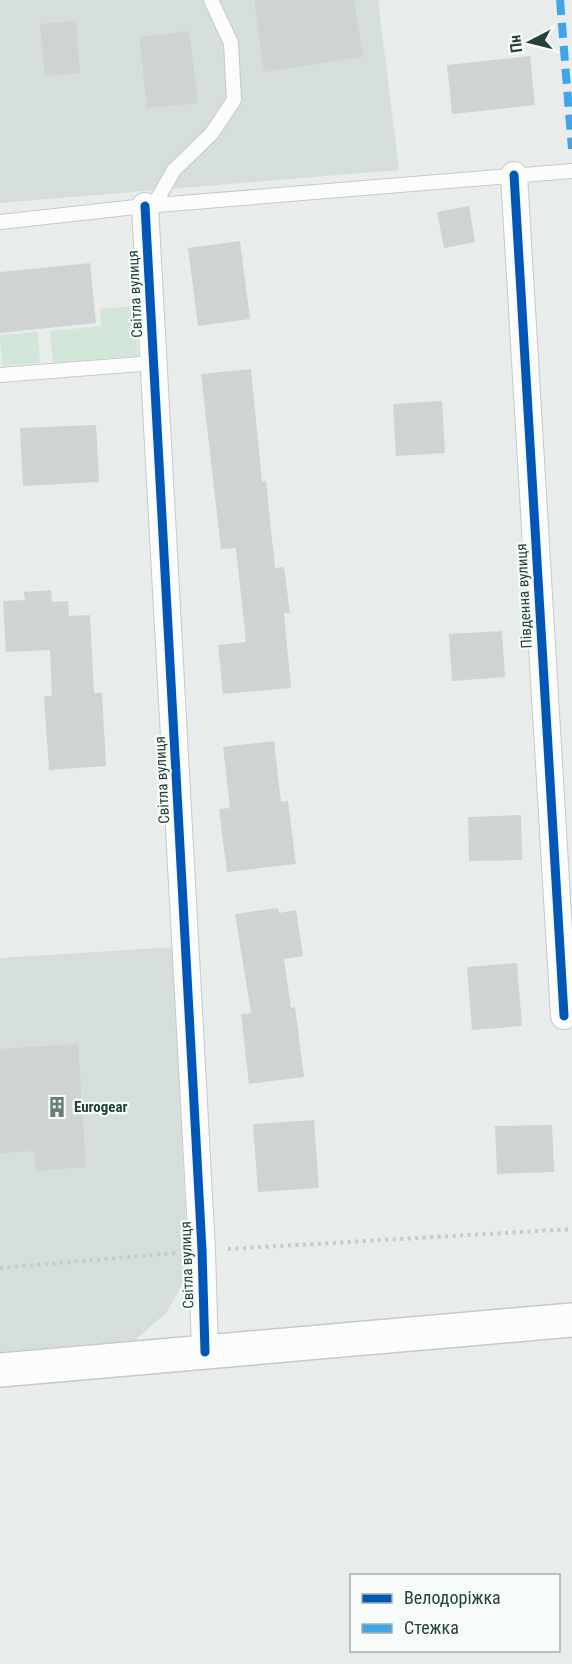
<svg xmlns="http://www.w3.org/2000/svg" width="572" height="1664" font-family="'Roboto Condensed',sans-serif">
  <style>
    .built { fill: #d6dedb }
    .green { fill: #d1e6d8 }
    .building { fill: #cfd4d2 }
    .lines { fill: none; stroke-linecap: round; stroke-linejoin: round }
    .service-casing { stroke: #c5cac8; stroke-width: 16 }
    .minor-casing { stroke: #c5cac8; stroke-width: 28 }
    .tertiary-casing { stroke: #c5cac8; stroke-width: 36 }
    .path { stroke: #c3ccca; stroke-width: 4; stroke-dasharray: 3 4.5; stroke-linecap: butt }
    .service { stroke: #fcfcfc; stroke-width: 14 }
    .minor { stroke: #fcfcfc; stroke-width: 26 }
    .tertiary { stroke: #fcfcfc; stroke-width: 33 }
    .quiet { stroke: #3ea4ec; stroke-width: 8; stroke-dasharray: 15 8; stroke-linecap: butt }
    .cycleway-casing { stroke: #f7fbf9; stroke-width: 13 }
    .cycleway { stroke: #0057b8; stroke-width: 9 }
    .labels { text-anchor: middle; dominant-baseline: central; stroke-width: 4.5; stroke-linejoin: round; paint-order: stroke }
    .street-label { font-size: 15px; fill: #24423a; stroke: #f7fbf9 }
    .poi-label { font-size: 15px; font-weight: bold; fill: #24423a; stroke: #f7fbf9; text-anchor: start }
  </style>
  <rect width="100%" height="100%" fill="#e8edeb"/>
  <g class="built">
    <polygon points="0,0 378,0 399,170 0,203"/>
    <polygon points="174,947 186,1230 186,1277 167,1312 135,1340 0,1352 0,958"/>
  </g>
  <g class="green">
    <polygon points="134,306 138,356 53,363 50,331 101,326 100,309"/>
    <polygon points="38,332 40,363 2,366 0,335"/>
  </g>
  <g class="building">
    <polygon points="254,0 354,0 363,57 264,72"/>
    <polygon points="76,21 80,73 45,76 40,24"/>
    <polygon points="189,31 198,103 147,108 139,37"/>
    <polygon points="530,56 535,105 452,114 447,65"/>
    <polygon points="469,206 475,242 444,248 437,212"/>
    <polygon points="240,241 250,319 198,326 188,248"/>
    <polygon points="90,263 96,323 0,333 0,272"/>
    <polygon points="251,369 262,482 266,481 275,568 284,567 290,613 284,613 291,688 223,694 218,645 246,642 236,548 221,549 201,374"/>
    <polygon points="442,401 445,453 396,456 393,404"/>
    <polygon points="96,425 99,482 23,486 20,428"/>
    <polygon points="51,590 52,602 68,601 69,616 90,615 94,693 102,693 106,766 49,770 44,696 52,696 50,650 6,652 3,601 25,600 24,592"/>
    <polygon points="502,631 505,677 452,681 449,634"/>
    <polygon points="274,741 281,802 288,801 296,864 227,872 219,809 230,808 223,747"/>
    <polygon points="521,815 522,860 469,861 468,817"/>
    <polygon points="278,908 279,913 296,910 303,956 284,959 291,1008 295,1007 304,1077 249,1084 241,1014 251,1013 235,914"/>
    <polygon points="517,963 522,1026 472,1030 467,967"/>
    <polygon points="78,1044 86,1167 36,1171 34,1151 0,1153 0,1049"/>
    <polygon points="314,1120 319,1188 258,1192 253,1124"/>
    <polygon points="552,1125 554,1172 497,1174 495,1126"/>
  </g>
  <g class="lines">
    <defs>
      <g id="service">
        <polyline points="154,205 174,170 212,133 234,100 231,43 211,0"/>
        <polyline points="0,222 145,206 572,171"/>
        <polyline points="0,375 154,363"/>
      </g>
      <g id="minor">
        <polyline points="514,175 564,1016"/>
        <polyline points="145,206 202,1250 205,1352"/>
      </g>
      <polyline id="tertiary" points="0,1370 572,1320"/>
    </defs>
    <use href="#service" class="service-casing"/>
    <use href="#minor" class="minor-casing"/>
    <use href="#tertiary" class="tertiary-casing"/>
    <g class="path">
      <polyline points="228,1249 572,1229"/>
      <polyline points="0,1268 176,1253"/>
    </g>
    <use href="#service" class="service"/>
    <use href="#minor" class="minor"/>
    <use href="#tertiary" class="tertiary"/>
    <polyline class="quiet" points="560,0 572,149"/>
    <defs>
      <g id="cycleway">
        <polyline points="514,175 564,1016"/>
        <polyline points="145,206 202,1250 205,1352"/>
      </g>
    </defs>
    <use href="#cycleway" class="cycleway-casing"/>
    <use href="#cycleway" class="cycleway"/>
  </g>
  <defs>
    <symbol id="building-bare" viewBox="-9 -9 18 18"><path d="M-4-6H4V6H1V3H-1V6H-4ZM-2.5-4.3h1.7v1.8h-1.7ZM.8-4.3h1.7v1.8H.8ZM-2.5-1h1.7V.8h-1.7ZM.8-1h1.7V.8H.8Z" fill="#697e78" stroke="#f7fbf9" stroke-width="2.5" paint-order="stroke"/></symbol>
  </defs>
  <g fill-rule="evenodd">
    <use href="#building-bare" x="42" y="1092" width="30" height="30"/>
  </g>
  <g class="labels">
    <g class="street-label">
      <text transform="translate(135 294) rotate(-93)">Світла вулиця</text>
      <text transform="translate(524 596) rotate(-93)">Південна вулиця</text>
      <text transform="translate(162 780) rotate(-93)">Світла вулиця</text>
      <text transform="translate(187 1265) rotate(-92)">Світла вулиця</text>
    </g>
    <g class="poi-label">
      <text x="74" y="1107">Eurogear</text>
    </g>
  </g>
  <rect x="350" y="1574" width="210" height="78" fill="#f7fbf9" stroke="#a3b1ad" stroke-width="1.5"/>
  <rect x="362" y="1594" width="30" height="9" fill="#0057b8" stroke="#a3b1ad" stroke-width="1.5"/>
  <text x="404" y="1604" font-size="18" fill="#24423a">Велодоріжка</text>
  <rect x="362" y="1624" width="30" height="9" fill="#3ea4ec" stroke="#a3b1ad" stroke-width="1.5"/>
  <text x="404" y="1634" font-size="18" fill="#24423a">Стежка</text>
  <g transform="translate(530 42) rotate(263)" stroke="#f7fbf9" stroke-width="4.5" paint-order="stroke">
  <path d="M0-4.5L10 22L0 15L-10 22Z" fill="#24423a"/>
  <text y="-9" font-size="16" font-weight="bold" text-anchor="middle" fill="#24423a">Пн</text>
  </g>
</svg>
